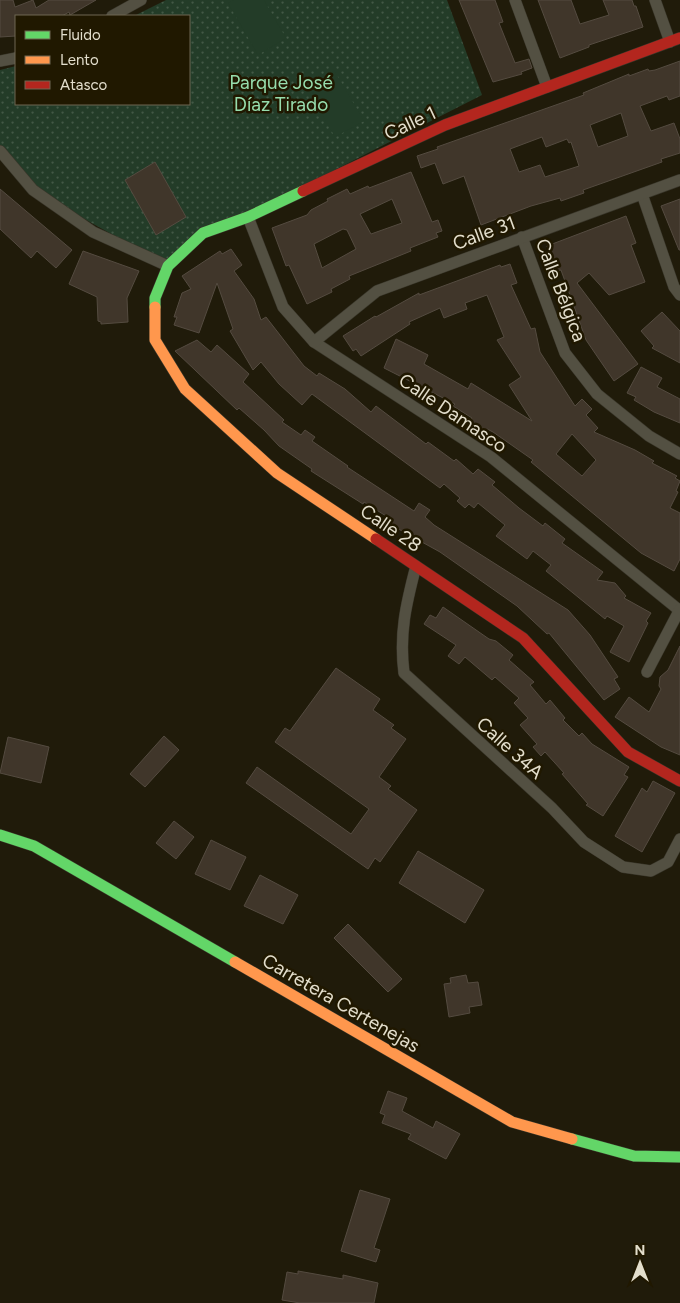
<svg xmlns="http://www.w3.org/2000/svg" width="680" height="1303" font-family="Figtree,sans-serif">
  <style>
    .grass { fill: url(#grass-dots) }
    .garden { fill: #233c28 }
    .building { fill: #40362a; stroke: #544b40; fill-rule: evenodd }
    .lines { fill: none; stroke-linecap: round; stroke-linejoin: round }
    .street-casing { stroke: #39362a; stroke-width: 12 }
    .fast-casing { stroke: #39362a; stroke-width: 12 }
    .slow-casing { stroke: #39362a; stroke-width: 12 }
    .jam-casing { stroke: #39362a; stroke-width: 12 }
    .street { stroke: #535042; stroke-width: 11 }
    .fast { stroke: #63d668; stroke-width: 11 }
    .slow { stroke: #ff974d; stroke-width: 11 }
    .jam { stroke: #b3261e; stroke-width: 11 }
    .labels { text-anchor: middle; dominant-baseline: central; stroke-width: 5; stroke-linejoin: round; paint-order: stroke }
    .park-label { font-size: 19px; fill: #97ddad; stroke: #201800 }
    .street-label { font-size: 19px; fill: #e3decc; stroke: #201800 }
  </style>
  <defs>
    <pattern id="grass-dots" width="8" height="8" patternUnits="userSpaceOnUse" patternTransform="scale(1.25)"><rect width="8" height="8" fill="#233c28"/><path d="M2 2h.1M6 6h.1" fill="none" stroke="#435846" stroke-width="1.8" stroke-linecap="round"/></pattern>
  </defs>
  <rect width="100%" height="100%" fill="#201b0a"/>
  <polygon class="grass" points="166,0 447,0 482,95 195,241 168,266 33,190 0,151 0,70 16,66 16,104 189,104 189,16 134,16"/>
  <g class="garden">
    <polygon points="234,0 264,0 286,38 258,55 228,3"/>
    <polygon points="334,70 364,121 335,137 306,86"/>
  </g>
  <g class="building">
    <polygon points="0,0 13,0 15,7 33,0 36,8 49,0 96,0 70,15 69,12 62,16 16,16 16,36 0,37"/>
    <polygon points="459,0 495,0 503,22 499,23 515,63 529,59 532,68 521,72 522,74 493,82"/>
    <polygon points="538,0 571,0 580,24 609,15 603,0 632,0 634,6 636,6 643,27 589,45 589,47 560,58"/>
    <path d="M680,61V96L669,100L667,96L640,106L651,131L674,123L680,139V153L661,159L662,162L583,190L584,193L561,201L560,198L531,206L481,225L464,176L443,184L435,163L421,168L417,156L438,149L437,147L584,95L583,93L629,74V76L648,69L649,71L655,70ZM621,113L628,136L598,147L590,125ZM542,137L546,147L567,139L569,143L571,142L579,166L545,177L540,165L519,172L510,149Z"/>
    <polygon points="155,162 186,217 156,235 125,180"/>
    <path d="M411,172L432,222L438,220L442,231L436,233L438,237L410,248L411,251L349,276L350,279L331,289L332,292L307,304L289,265L286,266L272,228L307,215L311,210L328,201L327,199L347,189L350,194L368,186L369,188ZM392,199L402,223L371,234L360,214ZM343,229L347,230L356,249L322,268L314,244Z"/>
    <polygon points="0,189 72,250 56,268 37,251 31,258 0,229"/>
    <polygon points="680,199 680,250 679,250 661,206"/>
    <polygon points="626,216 636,243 631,245 645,282 609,295 589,273 577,283 638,364 614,381 586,340 561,270 557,271 547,246"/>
    <polygon points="231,249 242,265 234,271 254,299 261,320 266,317 304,366 317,376 319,373 345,389 371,412 376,406 426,444 428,442 454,461 456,459 473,474 478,469 495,482 492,485 519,508 543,526 545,523 565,539 562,543 603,572 597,580 615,583 626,596 624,598 651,613 646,621 648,623 629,662 610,652 624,626 607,616 605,619 546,571 551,565 533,551 527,559 496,536 505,525 478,503 474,508 469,504 465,508 457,501 460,498 444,484 440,488 312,394 302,405 279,384 261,362 253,370 230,331 233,329 217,283 199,333 174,325 177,317 174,317 182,293 191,289 182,276 220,251 222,254"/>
    <polygon points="83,251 139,271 127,298 128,322 101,324 101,322 98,321 97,297 69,284"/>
    <path d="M510,264L517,283L511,285L531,329L535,328L540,352L575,406L582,399L592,409L586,415L598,428L594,432L635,450L654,461L652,463L677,476L675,478L680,481L676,491L678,492L670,508L680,513V559L674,571L641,553L531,462L533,460L493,432L487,429L486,431L470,421L472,418L453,406L455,404L384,368L396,339L428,355L424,364L468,389L471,383L532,421L509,385L521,377L497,340L504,337L487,295L465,303L467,309L444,318L440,308L409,322L410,324L361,356L356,349L353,351L343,336L375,316L376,317L419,293V295L500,265L501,267ZM572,434L596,460L582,476L556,454Z"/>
    <polygon points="662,312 680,331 680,363 652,348 654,346 641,331"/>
    <polygon points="197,340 211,352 217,345 249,374 243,382 284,420 282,422 301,435 305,430 315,437 312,441 348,466 347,467 414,511 419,503 430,510 425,517 434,525 568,610 590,635 618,677 614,679 620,689 604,700 549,633 547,634 517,606 440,552 393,526 384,519 386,516 364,502 363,504 311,471 312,469 279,446 264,430 239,408 237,410 175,351"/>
    <polygon points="641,367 662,378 657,387 680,399 680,423 654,412 634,400 636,397 627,393"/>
    <polygon points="443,607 489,639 496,641 513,655 509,660 534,682 530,685 546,704 550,700 565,718 563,720 579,736 582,733 592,744 629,767 624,775 628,777 603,816 586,805 588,804 562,774 564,773 545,752 541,756 533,747 537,744 520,725 528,718 514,703 519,698 495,677 492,680 465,657 459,664 448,656 456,645 424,624 430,615 436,618"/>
    <polygon points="680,646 680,755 661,747 615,717 629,697 649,712 661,689 659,686 660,677 668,670"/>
    <polygon points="336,668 380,699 373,710 394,725 391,728 406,739 379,777 391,786 388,789 417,810 380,862 375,858 368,869 246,783 257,767 351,834 369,809 275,742 285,728 290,731"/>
    <polygon points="164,736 179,750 145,787 130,774"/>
    <polygon points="8,737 49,747 41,783 0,773"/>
    <polygon points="653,781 675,793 642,852 615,836 642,788 647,792"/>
    <polygon points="174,821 194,837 176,859 156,843"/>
    <polygon points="211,840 246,857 230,890 195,874"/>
    <polygon points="418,851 484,890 465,923 399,883"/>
    <polygon points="260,875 298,895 283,924 244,906"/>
    <polygon points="348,924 402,979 388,992 334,938"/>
    <polygon points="466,975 468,983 478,982 482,1005 469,1007 470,1013 449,1017 444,984 451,983 450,978"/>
    <polygon points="388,1091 407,1098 402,1111 433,1128 436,1121 460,1134 446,1159 408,1139 411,1134 382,1123 385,1115 380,1113"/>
    <polygon points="360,1190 390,1199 374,1248 380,1250 376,1262 341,1251"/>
    <polygon points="298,1271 343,1279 343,1275 378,1283 374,1303 300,1303 282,1300 287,1272 298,1274"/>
  </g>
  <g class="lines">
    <defs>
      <g id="street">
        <polyline points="515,0 547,87"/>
        <polyline points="655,0 670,42"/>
        <polyline points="112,16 141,0"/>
        <polyline points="0,61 16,58"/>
        <polyline points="0,151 33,190 93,232 168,266"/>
        <polyline points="642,194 674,287 680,295"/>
        <polyline points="248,217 283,307 314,342 491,457 679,610"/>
        <polyline points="522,237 565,353 597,394 649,436 680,454"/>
        <polyline points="314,342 377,291 680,180"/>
        <path d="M416,566C406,604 399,634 404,673L552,808L584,842L623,867L651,871L668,862L680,839"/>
        <polyline points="647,672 680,609"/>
      </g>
      <g id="fast">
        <polyline points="155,307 155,298 168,266 203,233 248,217 303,191"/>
        <polyline points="0,835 34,846 235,962"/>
        <polyline points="572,1139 634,1156 680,1157"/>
      </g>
      <g id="slow">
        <polyline points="155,307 155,340 185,389 277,473 376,539"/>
        <polyline points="235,962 512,1122 572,1139"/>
      </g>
      <g id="jam">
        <polyline points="303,191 445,125 680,38"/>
        <polyline points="376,539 523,638 628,752 680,781"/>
      </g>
    </defs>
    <use href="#street" class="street-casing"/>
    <use href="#fast" class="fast-casing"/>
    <use href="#slow" class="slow-casing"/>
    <use href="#jam" class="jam-casing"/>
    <use href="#street" class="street"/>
    <use href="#fast" class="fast"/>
    <use href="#slow" class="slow"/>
    <use href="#jam" class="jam"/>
  </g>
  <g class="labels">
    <g class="park-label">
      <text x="281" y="82">Parque José<tspan x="281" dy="22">Díaz Tirado</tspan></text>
    </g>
    <g class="street-label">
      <text transform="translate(410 123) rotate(-25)">Calle 1</text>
      <text transform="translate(484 233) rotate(-20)">Calle 31</text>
      <text transform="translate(561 290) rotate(69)">Calle Bélgica</text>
      <text transform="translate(453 413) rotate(34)">Calle Damasco</text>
      <text transform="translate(391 528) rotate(34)">Calle 28</text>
      <text transform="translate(510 748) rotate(42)">Calle 34A</text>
      <text transform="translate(341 1003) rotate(30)">Carretera Certenejas</text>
    </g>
  </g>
  <rect x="15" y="15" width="175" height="90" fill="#201800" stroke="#6e6752"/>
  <rect x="25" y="31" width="25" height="8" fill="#63d668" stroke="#6e6752"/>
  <text x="60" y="40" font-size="15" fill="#e3decc">Fluido</text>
  <rect x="25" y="56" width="25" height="8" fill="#ff974d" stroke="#6e6752"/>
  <text x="60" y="65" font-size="15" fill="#e3decc">Lento</text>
  <rect x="25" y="81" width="25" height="8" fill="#b3261e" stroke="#6e6752"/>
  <text x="60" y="90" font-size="15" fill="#e3decc">Atasco</text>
  <g transform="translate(640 1263)" stroke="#201800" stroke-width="4" paint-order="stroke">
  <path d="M0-4L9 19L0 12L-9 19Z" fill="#e3decc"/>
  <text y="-8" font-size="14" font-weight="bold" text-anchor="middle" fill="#e3decc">N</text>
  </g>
</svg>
